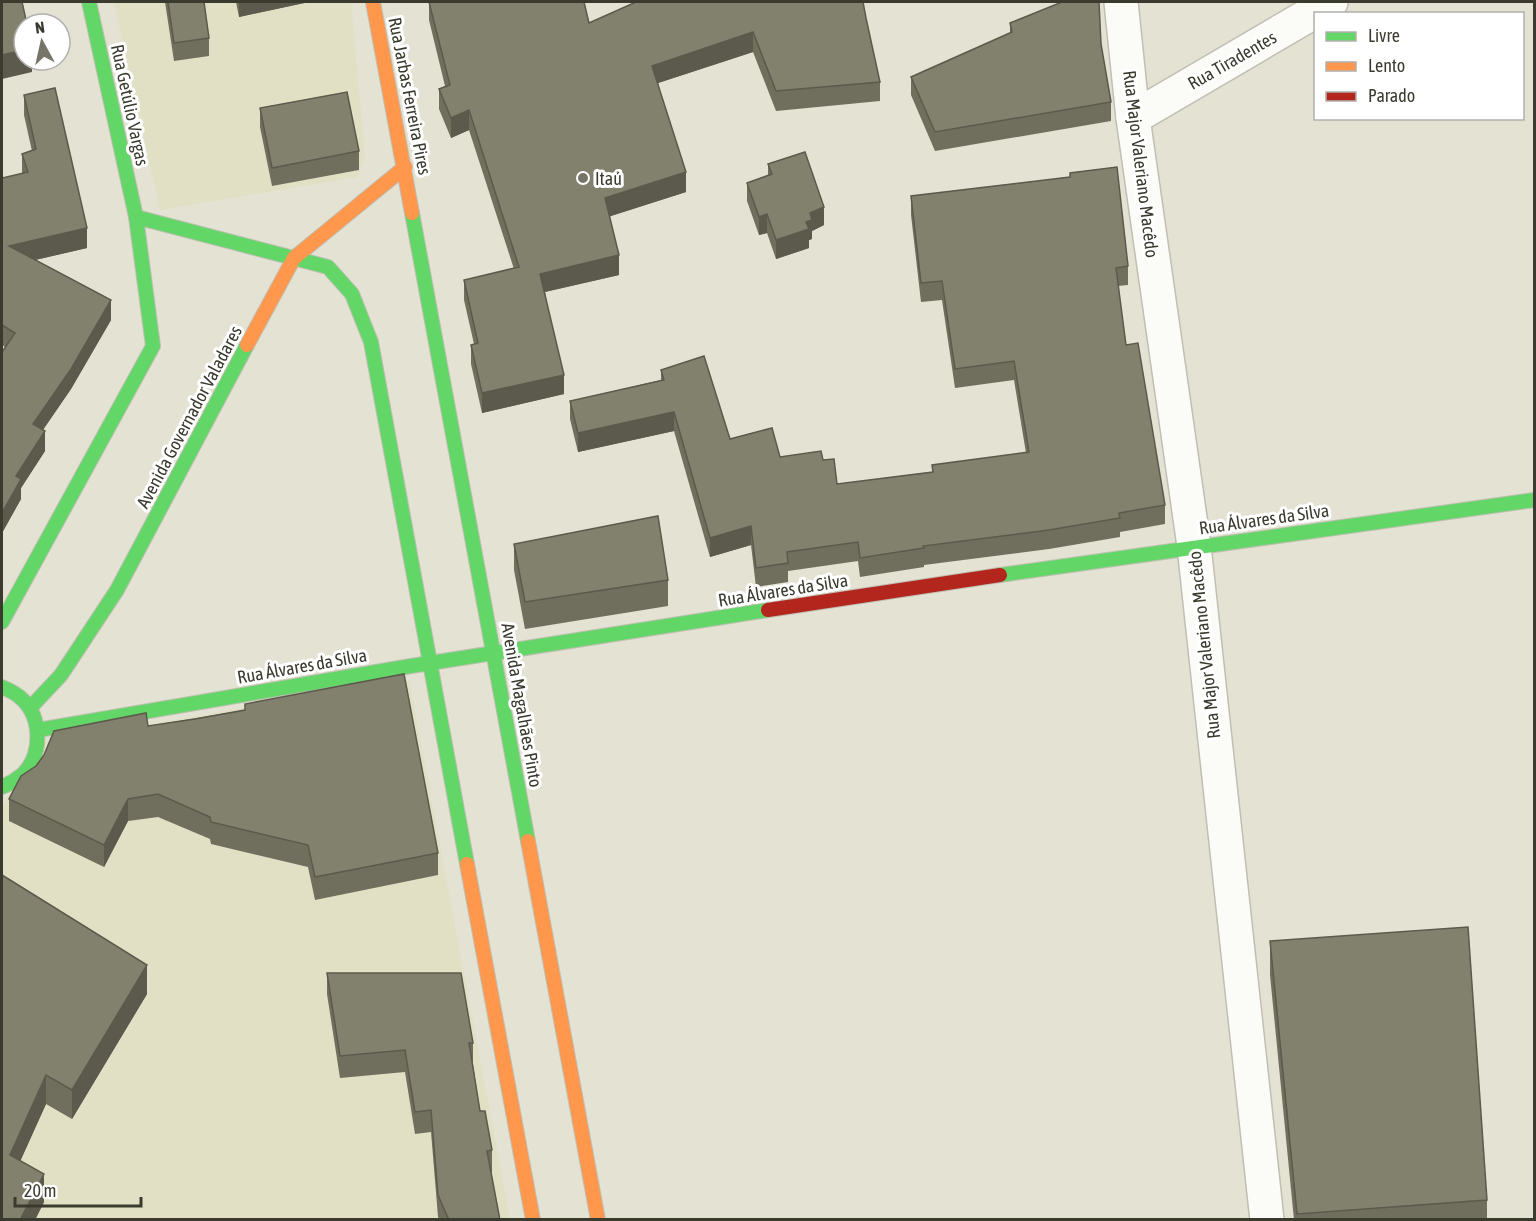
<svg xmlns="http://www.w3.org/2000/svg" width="1536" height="1221" font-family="'Asap Condensed',sans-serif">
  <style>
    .built { fill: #e1e0c5 }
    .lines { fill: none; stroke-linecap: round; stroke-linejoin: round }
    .street-casing { stroke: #c0bfb3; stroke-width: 36 }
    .fast-casing { stroke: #c0bfb3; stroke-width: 16 }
    .slow-casing { stroke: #c0bfb3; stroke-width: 16 }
    .jam-casing { stroke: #c0bfb3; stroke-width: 16 }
    .street { stroke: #fbfbf8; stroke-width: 33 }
    .fast { stroke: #63d668; stroke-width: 14 }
    .slow { stroke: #ff974d; stroke-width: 14 }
    .jam { stroke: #b3261e; stroke-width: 14 }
    .wall { fill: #706f5e }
    .shaded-wall { fill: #5b5a4c }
    .building { fill: #82816d; stroke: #5b5a4c; stroke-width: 1.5 }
    .poi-dot { fill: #767568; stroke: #fff; stroke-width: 2 }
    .labels { text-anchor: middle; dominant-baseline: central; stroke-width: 6; stroke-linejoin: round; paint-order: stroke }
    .street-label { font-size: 18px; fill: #3b3a2f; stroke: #fff }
    .poi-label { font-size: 18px; fill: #3b3a2f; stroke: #fff; text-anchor: start }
  </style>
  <rect width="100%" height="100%" fill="#e3e2d3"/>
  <g class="built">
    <polygon points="114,2 351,2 365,157 358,177 160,210"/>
    <polygon points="409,680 510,1219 2,1220 2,807 37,743"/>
  </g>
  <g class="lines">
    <defs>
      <g id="street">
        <polyline points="1121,2 1133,118 1194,546 1267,1220"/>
        <polyline points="1133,118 1331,2"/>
      </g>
      <g id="fast">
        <polyline points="412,213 528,841"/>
        <polyline points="136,217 328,267 352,294 371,342 467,864"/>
        <polyline points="1000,575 1534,500"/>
        <polyline points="2,622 153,346 136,217 89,2"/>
        <path d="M2,687C9,690 16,693 22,699C42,718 43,755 22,775C16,780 9,784 2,787"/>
        <polyline points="30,708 61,675 117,590 247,345"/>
        <polyline points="38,730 411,666 768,610"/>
      </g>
      <g id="slow">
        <polyline points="373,2 412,213"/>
        <polyline points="247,345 294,258 405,167"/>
        <polyline points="528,841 598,1220"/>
        <polyline points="467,864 533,1220"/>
      </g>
      <polyline id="jam" points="768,610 1000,575"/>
    </defs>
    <use href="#street" class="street-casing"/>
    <use href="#fast" class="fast-casing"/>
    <use href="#slow" class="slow-casing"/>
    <use href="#jam" class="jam-casing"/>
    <use href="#street" class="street"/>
    <use href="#fast" class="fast"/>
    <use href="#slow" class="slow"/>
    <use href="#jam" class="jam"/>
  </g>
  <g class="wall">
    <polygon points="165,2 204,2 209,38 209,56 174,61"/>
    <polygon points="236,2 309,2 239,17"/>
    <polygon points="429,2 589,23 866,18 880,82 880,101 776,111 753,52 658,83 686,192 610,216 619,275 545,292 564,394 482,413 471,364 471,345 474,344 464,300 464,280 514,269 469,130 451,138 439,109 439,89 445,86 429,20"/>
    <polygon points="1010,23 1101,44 1111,102 1111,121 935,151 911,95 911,77 1010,33"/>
    <polygon points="24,95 87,248 35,260 111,320 71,389 43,430 45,451 21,488 21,499 2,533 2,352 5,347 2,345 2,178 22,174 22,154 32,151 24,115"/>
    <polygon points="260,108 359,151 359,170 272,186 260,127"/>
    <polygon points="768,164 824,225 812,231 812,239 809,240 809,248 776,259 767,233 759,235 747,201 747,183 768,175"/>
    <polygon points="1070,173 1128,266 1128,285 1118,286 1126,345 1165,505 1165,524 1120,532 1120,537 1049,549 924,565 924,567 860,577 858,561 788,571 788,582 756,587 751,545 710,557 674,431 578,452 570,419 570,401 661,380 661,370 730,439 780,457 823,460 837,484 932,472 932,465 1026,453 1014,380 955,388 942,300 921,302 911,215 911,196 1070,177"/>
    <polygon points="514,544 668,580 668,606 525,629 514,570"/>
    <polygon points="245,704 438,853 438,875 315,900 308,867 211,844 210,839 158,817 128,821 104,867 9,821 9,799 148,726 245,710"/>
    <polygon points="2,875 147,994 72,1119 46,1104 20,1161 44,1202 35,1220 2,1220"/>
    <polygon points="1270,941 1487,1200 1487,1220 1294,1220 1270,975"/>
    <polygon points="327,973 473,1043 473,1064 480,1111 492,1150 492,1172 491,1172 500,1220 440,1220 438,1217 431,1132 415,1134 405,1072 340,1078 327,994"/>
  </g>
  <g class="shaded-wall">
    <polygon points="239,2 309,2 239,17"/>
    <polygon points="753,32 753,52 652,85 652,66"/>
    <polygon points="24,50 24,60 32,60 32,72 2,79 2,55"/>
    <polygon points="469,110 469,130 451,138 451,118"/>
    <polygon points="686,172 686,192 605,218 605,198"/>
    <polygon points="824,207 824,225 812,231 812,239 809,240 809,248 776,259 776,240 806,222 810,213"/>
    <polygon points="767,214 767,233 759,235 759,217"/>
    <polygon points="87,228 87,248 9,266 9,246"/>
    <polygon points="619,255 619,275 540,293 540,274"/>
    <polygon points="111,300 111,320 71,389 33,444 33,424"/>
    <polygon points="564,375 564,394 482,413 482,393"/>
    <polygon points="674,412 674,431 578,452 578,433"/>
    <polygon points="45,431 45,451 21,488 21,499 2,533 2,513 16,476"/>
    <polygon points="751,526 751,545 710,557 710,538"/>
    <polygon points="128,799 128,821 104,867 104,845"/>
    <polygon points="147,965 147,994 72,1119 72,1090"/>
    <polygon points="46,1075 46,1104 10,1184 10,1155"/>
    <polygon points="44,1174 44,1202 35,1220 20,1220"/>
  </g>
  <g class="building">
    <polygon points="2,2 22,2 27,24 24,24 24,50 2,55"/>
    <polygon points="168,2 204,2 209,38 174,43"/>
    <polygon points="429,2 584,2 589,23 636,2 863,2 866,18 880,82 776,91 753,32 652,66 686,172 605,198 619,255 540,274 564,375 482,393 471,345 478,343 464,280 519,267 469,110 451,118 439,89 450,85"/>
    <polygon points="1062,2 1099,2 1101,44 1111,102 935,132 911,77 1012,32 1010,23"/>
    <polygon points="55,88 87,228 9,246 111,300 71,369 33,424 45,431 16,476 21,479 2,513 2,352 15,333 2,325 2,178 28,172 22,154 36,149 24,95"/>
    <polygon points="347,92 359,151 272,168 260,108"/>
    <polygon points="805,152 824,207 810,213 812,220 806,222 809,229 776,240 767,214 759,217 747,183 772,174 768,164"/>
    <polygon points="1117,167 1128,266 1116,268 1126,345 1138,343 1165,505 1119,513 1120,518 1049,530 923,546 924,548 860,558 858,542 787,552 788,563 756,568 751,526 710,538 674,412 578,433 570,401 664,380 661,370 704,356 730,439 772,428 780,457 821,451 823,460 834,459 837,484 933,472 932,465 1029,452 1014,361 955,369 942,281 921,283 911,196 1070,177 1070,173"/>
    <polygon points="658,516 668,580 525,602 514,544"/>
    <polygon points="404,674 438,853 315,877 308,845 211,822 210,817 158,794 128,799 104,845 9,799 21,776 36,766 44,755 54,731 146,713 148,726 195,719 245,710 245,704"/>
    <polygon points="2,875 147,965 72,1090 46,1075 10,1155 44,1174 20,1220 2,1220"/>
    <polygon points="1468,927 1487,1200 1297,1214 1270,941"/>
    <polygon points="327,973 461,973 473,1043 469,1043 480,1111 485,1111 492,1150 487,1151 500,1220 450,1220 448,1218 438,1195 431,1110 415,1112 405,1050 340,1056"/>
  </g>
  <circle class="poi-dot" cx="583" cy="178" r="6"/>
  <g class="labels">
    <g class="street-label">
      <text transform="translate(1232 60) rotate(-30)">Rua Tiradentes</text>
      <text transform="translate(410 96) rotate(79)">Rua Jarbas Ferreira Pires</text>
      <text transform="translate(130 105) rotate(78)">Rua Getúlio Vargas</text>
      <text transform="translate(1141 164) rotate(83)">Rua Major Valeriano Macêdo</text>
      <text transform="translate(189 417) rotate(-62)">Avenida Governador Valadares</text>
      <text transform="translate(1264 519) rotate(-8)">Rua Álvares da Silva</text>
      <text transform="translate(783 590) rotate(-9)">Rua Álvares da Silva</text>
      <text transform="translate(1204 645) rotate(-96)">Rua Major Valeriano Macêdo</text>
      <text transform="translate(302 666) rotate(-10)">Rua Álvares da Silva</text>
      <text transform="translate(522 705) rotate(80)">Avenida Magalhães Pinto</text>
    </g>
    <g class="poi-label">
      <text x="595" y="178">Itaú</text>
    </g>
  </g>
  <rect width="1536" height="1221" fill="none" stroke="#3b3a2f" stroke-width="6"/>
  <rect x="1314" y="12" width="210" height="108" fill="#ffffff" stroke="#b1b0ac" stroke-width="1.5"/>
  <rect x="1326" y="32" width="30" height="9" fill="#63d668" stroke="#b1b0ac" stroke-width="1.5"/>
  <text x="1368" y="42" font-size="18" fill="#3b3a2f">Livre</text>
  <rect x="1326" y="62" width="30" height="9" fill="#ff974d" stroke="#b1b0ac" stroke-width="1.5"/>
  <text x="1368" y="72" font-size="18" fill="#3b3a2f">Lento</text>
  <rect x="1326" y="92" width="30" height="9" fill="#b3261e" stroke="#b1b0ac" stroke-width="1.5"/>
  <text x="1368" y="102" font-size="18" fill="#3b3a2f">Parado</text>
  <g transform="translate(42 42) rotate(352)"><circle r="28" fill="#ffffff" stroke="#b1b0ac" stroke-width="1.5"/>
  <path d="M0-4.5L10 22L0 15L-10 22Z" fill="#767568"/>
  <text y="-9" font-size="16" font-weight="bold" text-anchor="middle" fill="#3b3a2f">N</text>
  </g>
  <path d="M15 1197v9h126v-9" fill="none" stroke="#3b3a2f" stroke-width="3"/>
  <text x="24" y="1197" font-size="18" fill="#3b3a2f" stroke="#ffffff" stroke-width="4.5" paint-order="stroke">20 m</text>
</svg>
